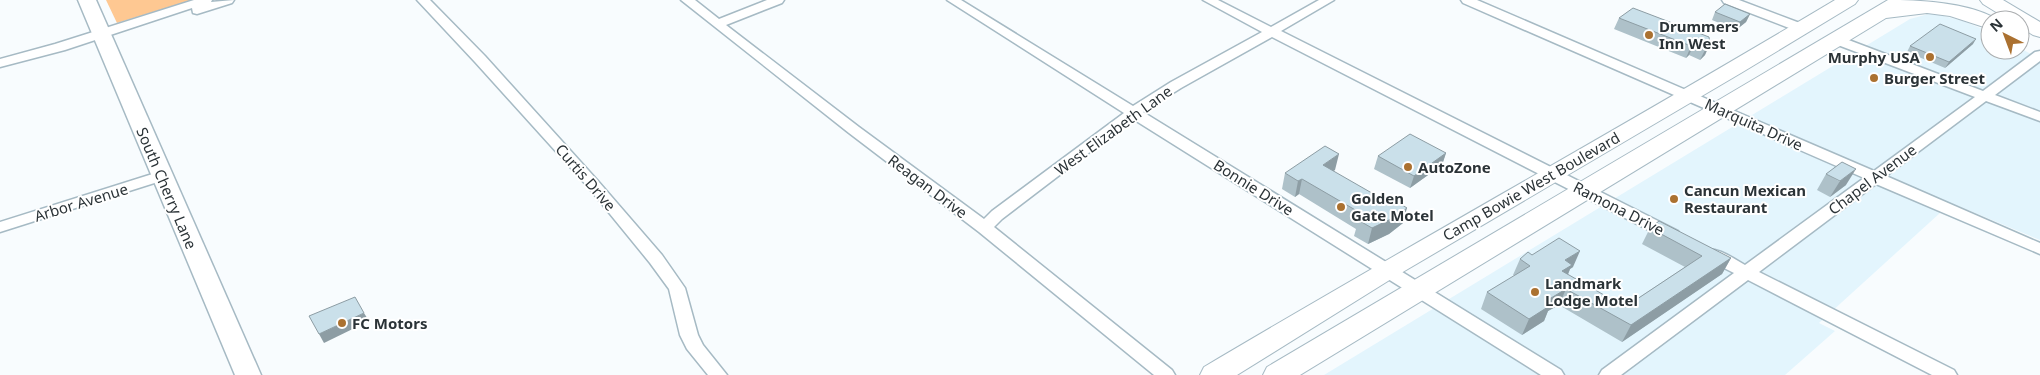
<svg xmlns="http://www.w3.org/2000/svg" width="2040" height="375" font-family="'Noto Sans',sans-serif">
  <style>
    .built { fill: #e3f5fd }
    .green { fill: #fec892 }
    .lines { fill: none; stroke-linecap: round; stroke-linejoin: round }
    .street-casing { stroke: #a6bac4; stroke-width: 3 }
    .secondary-casing { stroke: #a6bac4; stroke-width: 3 }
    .primary-casing { stroke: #a6bac4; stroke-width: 2 }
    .street { fill: #fff; fill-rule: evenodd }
    .secondary { fill: #fff; fill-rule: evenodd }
    .primary { fill: #fff; fill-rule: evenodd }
    .wall { fill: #aec1c9 }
    .shaded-wall { fill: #8d9da4 }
    .building { fill: #cae0ea; stroke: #8d9da4 }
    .poi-dot { fill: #ab7130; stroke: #fff; stroke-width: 2 }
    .labels { text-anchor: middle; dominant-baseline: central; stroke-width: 4; stroke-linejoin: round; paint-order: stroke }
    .poi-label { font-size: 15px; font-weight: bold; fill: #2b3337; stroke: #fff; text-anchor: start }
    .street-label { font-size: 15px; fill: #2b3337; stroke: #fff }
  </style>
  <rect width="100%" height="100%" fill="#f8fcfe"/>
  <polygon class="built" points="1932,13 1963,21 1990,32 1990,50 2020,50 2020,48 2040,59 2040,240 1951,203 1819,323 1835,331 1785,375 1324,375 1910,19"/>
  <polygon class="green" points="106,0 192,0 117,23"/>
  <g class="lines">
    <defs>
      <g id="street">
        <polygon points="194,0 212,0 211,2 234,0 232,3 197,14 193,13 192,8 65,50 0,67 0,59 55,44"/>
        <polygon points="417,0 430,0 485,56 598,181 662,255 685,288 698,335 703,345 727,375 708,375 687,349 680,335 669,289 650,263 588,187 475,62"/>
        <polygon points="681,0 695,0 719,19 767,0 784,0 782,3 726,25 859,127 984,219 992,211 1124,113 947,0 961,0 1133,106 1171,82 1262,32 1203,0 1218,0 1271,27 1319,0 1334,0 1281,31 1678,231 1680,235 1678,239 1672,240 1666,239 1272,37 1181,88 1143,112 1561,370 1564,375 1541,375 1133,119 1002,219 994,227 1172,370 1175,375 1154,375 979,232 849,133"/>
        <path d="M1461,0H1477L1874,171L1975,97L1830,42L1828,39L1830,36H1838L1983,91L2035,52L2040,51V61L1995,95L2040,112V121L1986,101L1886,176L2040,243V254L1876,184L1759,272L1954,370L1957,375H1932L1748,280L1621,375H1599L1602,370L1734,273L1704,258L1702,254L1704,250C1717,246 1734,259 1745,265L1864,178L1463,3Z"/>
        <polygon points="1722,0 1739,0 1805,25 1807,28 1801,32 1797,31 1724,3"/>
        <polygon points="162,171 167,173 169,176 167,179 0,232 0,222"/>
      </g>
      <polygon id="secondary" points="78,0 96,0 261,375 235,375"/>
      <g id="primary">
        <path d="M1835,0H1858L1855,4L1741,73L1396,276L1237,375H1200L1204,367C1413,243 1626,125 1835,0Z"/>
        <path d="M1888,0C1916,0 1970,2 1998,20H1990V29L1950,16L1927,13L1886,18L1300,375H1263L1267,367Z"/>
        <polygon points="1980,0 2003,0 2040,22 2040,37 2033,35 2020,27 2020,20 2009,20 1983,4"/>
      </g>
    </defs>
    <use href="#street" class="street-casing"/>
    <use href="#secondary" class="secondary-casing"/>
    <use href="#primary" class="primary-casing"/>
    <use href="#street" class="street"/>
    <use href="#secondary" class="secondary"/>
    <use href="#primary" class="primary"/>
  </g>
  <g class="wall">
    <polygon points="1715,12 1750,14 1746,22 1736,30 1712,20"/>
    <polygon points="1619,18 1709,37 1705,55 1700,60 1689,55 1686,58 1614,29"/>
    <polygon points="1973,44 1945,68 1907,52 1910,46"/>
    <polygon points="1446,153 1442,165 1410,188 1374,169 1378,156"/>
    <polygon points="1335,170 1333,171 1403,223 1389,234 1368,244 1354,236 1356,229 1299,194 1295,197 1282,189 1285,173"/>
    <polygon points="1826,174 1846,185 1830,197 1817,190"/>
    <polygon points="1650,228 1731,258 1722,274 1622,342 1559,305 1548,311 1544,321 1522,335 1481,309 1487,292 1515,276 1513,275 1520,259 1532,255 1573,267 1570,269 1568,275 1625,307 1685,267 1642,244"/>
  </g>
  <g class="shaded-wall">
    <polygon points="1750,14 1746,22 1736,30 1740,22"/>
    <polygon points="1976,39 1973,44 1945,68 1949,62"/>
    <polygon points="1695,43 1689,55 1686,58 1691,46"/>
    <polygon points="1710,44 1705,55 1700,60 1706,48"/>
    <polygon points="1446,153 1442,165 1410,188 1414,176"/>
    <polygon points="1339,154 1335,170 1319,181 1323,165"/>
    <polygon points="1856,169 1846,185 1830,197 1840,181"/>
    <polygon points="1302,179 1299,194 1295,197 1298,181"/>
    <polygon points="1407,208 1403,223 1389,234 1368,244 1372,228"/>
    <polygon points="1580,251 1573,267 1570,269 1565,281 1555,287 1565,260"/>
    <polygon points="1731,258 1722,274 1622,342 1631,325"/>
    <polygon points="1566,289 1559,305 1548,311 1544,321 1522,335 1529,319 1546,301"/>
    <polygon points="364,313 369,321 324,343 319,334"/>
  </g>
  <g class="building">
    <polygon points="1725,4 1750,14 1740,22 1715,12"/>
    <polygon points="1633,8 1709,37 1710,44 1706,48 1695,43 1691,46 1619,18"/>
    <polygon points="1940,24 1976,39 1949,62 1910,46"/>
    <polygon points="1410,134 1446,153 1414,176 1378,156"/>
    <polygon points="1325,146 1339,154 1323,165 1391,204 1396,201 1407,208 1393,218 1372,228 1358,220 1364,215 1302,179 1298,181 1285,173"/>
    <polygon points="1842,162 1856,169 1840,181 1826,174"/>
    <polygon points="1659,221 1731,258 1631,325 1566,289 1546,301 1551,305 1529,319 1487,292 1530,266 1520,259 1528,252 1532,255 1559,238 1580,251 1565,260 1572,265 1562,271 1625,307 1702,256 1650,228"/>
    <polygon points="355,297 364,313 319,334 309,316"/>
  </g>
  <g class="poi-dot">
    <circle cx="1649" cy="35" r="5"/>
    <circle cx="1930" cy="57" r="5"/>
    <circle cx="1874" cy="78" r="5"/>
    <circle cx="1408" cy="167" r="5"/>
    <circle cx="1674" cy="199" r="5"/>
    <circle cx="1341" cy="207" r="5"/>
    <circle cx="1535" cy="292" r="5"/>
    <circle cx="342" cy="323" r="5"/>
  </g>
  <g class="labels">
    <g class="poi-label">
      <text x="1659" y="26">Drummers<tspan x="1659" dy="17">Inn West</tspan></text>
      <text x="1920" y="57" text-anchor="end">Murphy USA</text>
      <text x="1884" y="78">Burger Street</text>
      <text x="1418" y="167">AutoZone</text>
      <text x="1684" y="190">Cancun Mexican<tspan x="1684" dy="17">Restaurant</tspan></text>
      <text x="1351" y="198">Golden<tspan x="1351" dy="17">Gate Motel</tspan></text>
      <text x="1545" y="283">Landmark<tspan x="1545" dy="17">Lodge Motel</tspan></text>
      <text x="352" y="323">FC Motors</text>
    </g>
    <g class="street-label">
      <text transform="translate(1754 124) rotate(24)">Marquita Drive</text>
      <text transform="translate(1113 130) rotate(-36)">West Elizabeth Lane</text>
      <text transform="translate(586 177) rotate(49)">Curtis Drive</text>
      <text transform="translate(1872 179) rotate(-37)">Chapel Avenue</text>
      <text transform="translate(928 186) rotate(37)">Reagan Drive</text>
      <text transform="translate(1531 186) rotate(-30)">Camp Bowie West Boulevard</text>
      <text transform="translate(1254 187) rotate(32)">Bonnie Drive</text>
      <text transform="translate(167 188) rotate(67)">South Cherry Lane</text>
      <text transform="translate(81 202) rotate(-17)">Arbor Avenue</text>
      <text transform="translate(1619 208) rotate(27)">Ramona Drive</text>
    </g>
  </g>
  <g transform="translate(2005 35) rotate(318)"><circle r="24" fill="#ffffff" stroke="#aaadaf"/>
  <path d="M0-4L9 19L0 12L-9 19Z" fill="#ab7130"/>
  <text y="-8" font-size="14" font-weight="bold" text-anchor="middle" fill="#2b3337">N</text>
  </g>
</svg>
